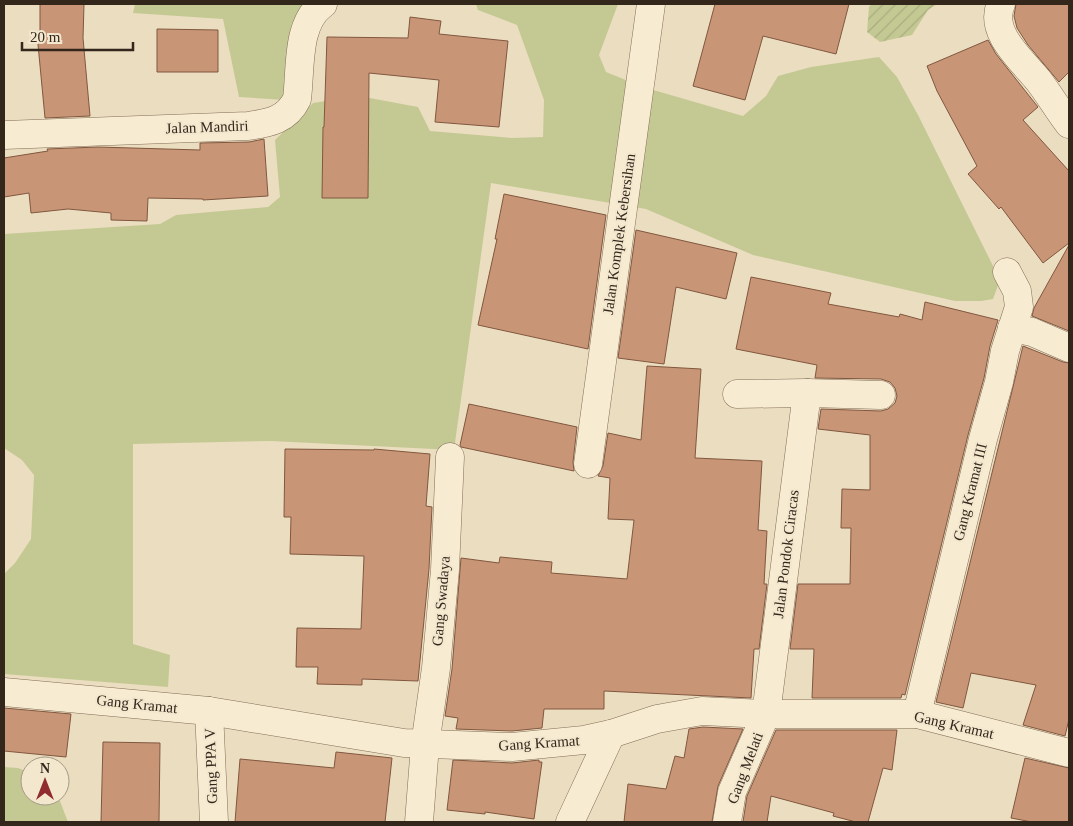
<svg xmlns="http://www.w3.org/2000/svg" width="1073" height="826" font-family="Georgia,serif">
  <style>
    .green { fill: #c4c994 }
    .garden { fill: url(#garden-furrows) }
    .building { fill: #c89677; stroke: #81573f }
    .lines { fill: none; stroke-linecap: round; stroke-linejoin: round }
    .minor-casing { stroke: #836e58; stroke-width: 29 }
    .minor { stroke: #f7ebd2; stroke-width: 28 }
    .labels { text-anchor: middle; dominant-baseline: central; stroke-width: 4; stroke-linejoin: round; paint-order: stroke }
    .street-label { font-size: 15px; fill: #33271c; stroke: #f3e7ce }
  </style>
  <defs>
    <pattern id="garden-furrows" width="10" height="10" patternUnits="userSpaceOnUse" patternTransform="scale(1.25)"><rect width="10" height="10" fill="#c4c994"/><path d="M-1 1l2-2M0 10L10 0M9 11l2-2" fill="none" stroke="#a9ad7f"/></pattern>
  </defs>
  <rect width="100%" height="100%" fill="#ebddbf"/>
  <g class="green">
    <polygon points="135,4 305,4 285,100 239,97 223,19 133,13"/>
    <polygon points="476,4 618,4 599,55 606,72 643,87 743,116 766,96 778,76 811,67 879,57 897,77 918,115 1000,280 993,299 981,301 955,301 753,255 646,209 491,183 454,450 271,441 133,444 133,644 170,655 168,687 4,674 4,574 15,563 31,539 34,475 22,460 4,448 4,234 160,224 176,215 268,207 280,197 275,140 313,103 359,96 418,107 430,131 512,138 543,137 544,100 517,25 478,10"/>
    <polygon points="4,767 18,768 30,773 30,796 58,796 68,822 4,822"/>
  </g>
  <polygon class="garden" points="872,4 937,4 928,10 912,35 880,42 867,32 869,7"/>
  <g class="building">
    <polygon points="40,4 84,4 83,38 90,116 45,118 37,34 40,34"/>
    <polygon points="715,4 849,4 836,54 763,36 745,100 693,86"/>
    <polygon points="1016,4 1069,4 1069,72 1059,82 1028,45 1017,28 1014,16"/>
    <polygon points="410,17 441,21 439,34 508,41 499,127 435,122 439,80 369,73 368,198 322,198 323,127 324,127 327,37 408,38"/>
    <polygon points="157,29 218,30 218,72 157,72"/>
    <polygon points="988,40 996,54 1038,107 1023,120 1069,171 1069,243 1043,263 1001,207 999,209 968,174 977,166 937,91 927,66"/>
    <polygon points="264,139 268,196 203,200 203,199 148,198 147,221 111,220 111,213 68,209 31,213 29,193 4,197 4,158 48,151 47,149 98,147 200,150 200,143 249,142"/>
    <polygon points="504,194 606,215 588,349 478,325 497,239 495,239"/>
    <polygon points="636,230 737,253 726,299 676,287 664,364 618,358"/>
    <polygon points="1069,245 1069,331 1032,316 1034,308"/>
    <polygon points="751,277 831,293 828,304 899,317 900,314 922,320 925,302 998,320 990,346 984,378 968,435 905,695 902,694 901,698 812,698 814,649 790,649 798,584 850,584 851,528 841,528 842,489 870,490 870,435 818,429 821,409 881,411 888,409 895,403 897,396 895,388 890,382 881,379 815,378 817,365 736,349"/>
    <polygon points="1023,346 1063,362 1069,363 1069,719 1065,736 1023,725 1036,685 971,673 963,708 936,702"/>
    <polygon points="647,366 701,369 695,458 762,461 758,530 767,531 764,584 767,584 759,649 754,649 751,698 604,691 604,709 544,709 542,728 512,731 456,729 458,718 445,716 452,669 461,558 499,563 500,557 552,562 551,573 627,579 634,520 608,519 610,478 598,476 603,466 608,433 641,440"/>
    <polygon points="469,404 577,427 573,462 574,471 461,447 460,445"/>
    <polygon points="285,449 374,450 374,449 430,454 426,506 432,507 429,569 418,681 362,679 362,685 317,684 318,667 296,667 297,628 361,629 364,556 290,554 291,517 284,517"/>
    <polygon points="4,708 71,714 66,757 4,751"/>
    <polygon points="703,727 743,729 718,786 712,822 624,822 628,784 666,789 675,756 684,758 689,729"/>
    <polygon points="776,730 897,730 892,770 883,768 868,822 856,822 833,816 834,813 771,796 767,822 743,822 747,796"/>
    <polygon points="103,742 160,743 159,822 101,822"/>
    <polygon points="336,752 392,758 385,822 235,822 240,759 334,768"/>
    <polygon points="1025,758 1069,768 1069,822 1032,822 1011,818"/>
    <polygon points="453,760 512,763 539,760 539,762 542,762 534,819 485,812 485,814 447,810"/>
  </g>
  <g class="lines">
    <defs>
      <g id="minor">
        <path d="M1001,4C988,32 1022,60 1038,80C1049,94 1058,110 1069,124"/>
        <path d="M4,135L248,126C269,123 287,120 297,99C301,68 296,23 323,4"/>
        <polyline points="1012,328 1032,332 1069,348"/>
        <polyline points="737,394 807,393 881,395"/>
        <polyline points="588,464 651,4"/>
        <polyline points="4,692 209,711 404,743 512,747 584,740 611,734 657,719 702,711 766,714 917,714 1069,753"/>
        <polyline points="209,711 214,822"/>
        <polyline points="917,714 983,439 999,382 1005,351 1019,307 1017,291 1007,272"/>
        <polyline points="419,822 425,745 436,668 445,570 450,457"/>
        <polyline points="570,822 611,734"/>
        <polyline points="727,822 732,792 766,714 807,393"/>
      </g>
    </defs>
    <use href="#minor" class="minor-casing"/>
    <use href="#minor" class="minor"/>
  </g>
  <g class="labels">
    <g class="street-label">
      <text transform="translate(207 127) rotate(-2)">Jalan Mandiri</text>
      <text transform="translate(619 234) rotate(-82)">Jalan Komplek Kebersihan</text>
      <text transform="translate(970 492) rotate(-76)">Gang Kramat III</text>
      <text transform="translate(786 554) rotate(-83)">Jalan Pondok Ciracas</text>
      <text transform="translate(441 601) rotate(-85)">Gang Swadaya</text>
      <text transform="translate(137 704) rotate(6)">Gang Kramat</text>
      <text transform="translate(954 725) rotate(13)">Gang Kramat</text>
      <text transform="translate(539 743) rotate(-4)">Gang Kramat</text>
      <text transform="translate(211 766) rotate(-92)">Gang PPA V</text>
      <text transform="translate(745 768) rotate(-69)">Gang Melati</text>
    </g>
  </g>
  <rect width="1073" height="826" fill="none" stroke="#33271c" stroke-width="10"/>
  <g transform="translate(45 781)"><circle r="24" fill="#f3e7ce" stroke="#a69a87"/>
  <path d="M0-4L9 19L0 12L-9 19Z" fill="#902b2f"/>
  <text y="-8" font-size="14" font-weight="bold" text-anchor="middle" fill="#33271c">N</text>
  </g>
  <path d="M22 42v8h111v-8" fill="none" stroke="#33271c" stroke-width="2.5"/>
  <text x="30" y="42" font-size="15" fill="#33271c" stroke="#f3e7ce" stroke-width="4" paint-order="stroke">20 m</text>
</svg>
